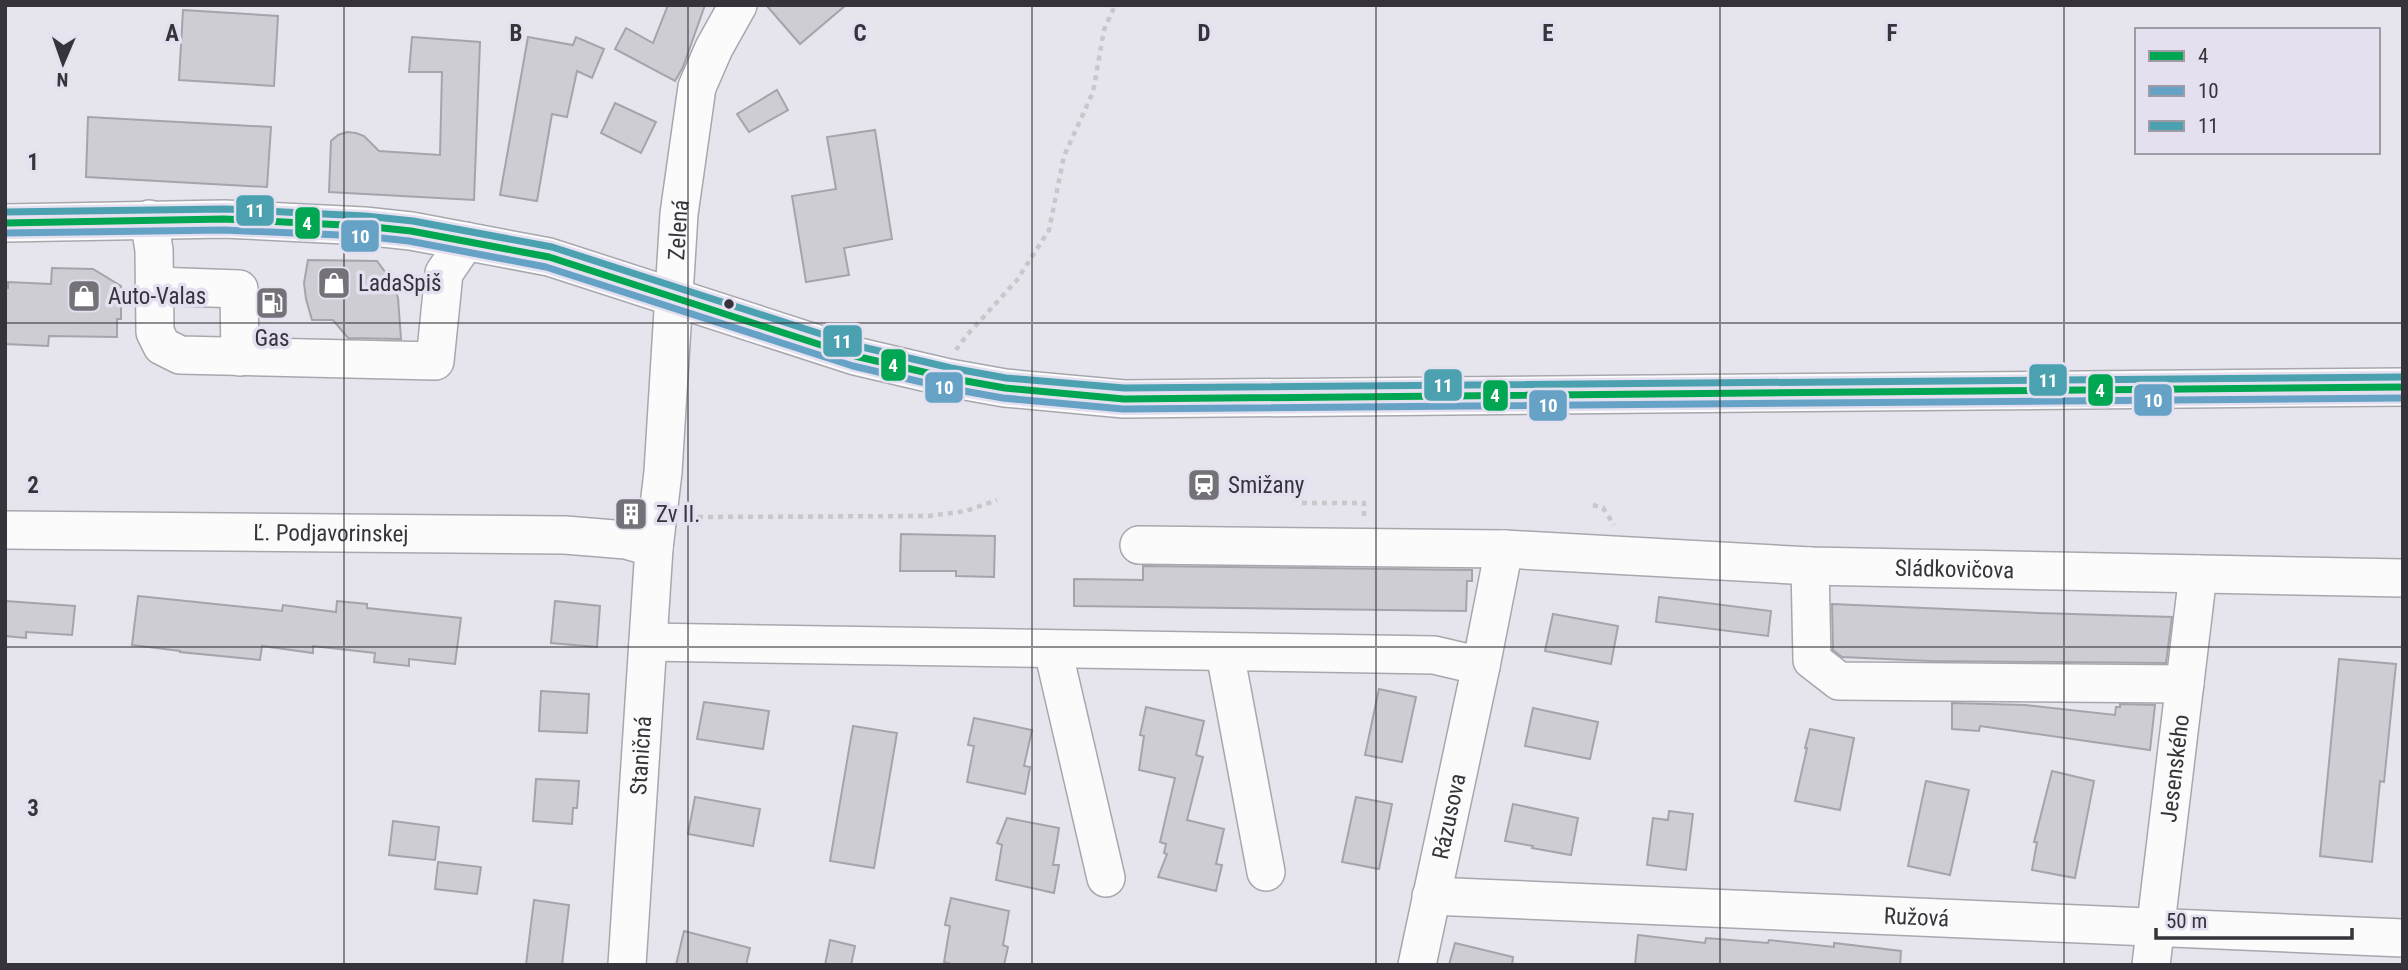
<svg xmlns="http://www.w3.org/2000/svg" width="2408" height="970" font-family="'Roboto Condensed',sans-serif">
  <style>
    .building { fill: #cecdd3; stroke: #a6a4aa; stroke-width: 2 }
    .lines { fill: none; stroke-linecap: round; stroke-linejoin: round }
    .minor-casing { stroke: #a8a7ad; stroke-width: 40 }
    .path { stroke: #c8c7c9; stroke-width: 4.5; stroke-dasharray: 5 5; stroke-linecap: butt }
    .minor { stroke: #fbfbfc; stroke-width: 37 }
    .bus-1-casing { stroke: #e4e0f0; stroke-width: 12 }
    .bus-2-casing { stroke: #e4e0f0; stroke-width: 12 }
    .bus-3-casing { stroke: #e4e0f0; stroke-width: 12 }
    .bus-1 { stroke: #00a651; stroke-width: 7 }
    .bus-2 { stroke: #66a2c6; stroke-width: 7 }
    .bus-3 { stroke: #4ba1af; stroke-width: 7 }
    .grid { fill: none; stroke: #36343a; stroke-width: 2; stroke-opacity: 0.55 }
    .bus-dot { fill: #36343a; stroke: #e4e0f0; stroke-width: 2.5 }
    .labels { text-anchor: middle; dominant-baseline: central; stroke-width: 7; stroke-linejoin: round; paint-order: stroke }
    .street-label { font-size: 23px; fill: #36343a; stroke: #e4e0f0 }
    .poi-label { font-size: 23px; fill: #36343a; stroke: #e4e0f0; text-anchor: start }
    .grid-label { font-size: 23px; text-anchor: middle; font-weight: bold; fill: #36343a; stroke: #e4e0f0; stroke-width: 7; stroke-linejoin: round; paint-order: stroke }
    .line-badge { stroke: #e4e0f0; stroke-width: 2.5 }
    .badge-label { font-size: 19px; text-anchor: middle; font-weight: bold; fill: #fff }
  </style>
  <rect width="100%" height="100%" fill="#e6e4ec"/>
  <g class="building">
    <polygon points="668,5 705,5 683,67 675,81 615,49 626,28 653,43"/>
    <polygon points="766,5 846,5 800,44"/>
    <polygon points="183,10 278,16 274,86 179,80"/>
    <polygon points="412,37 480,42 474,200 329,192 331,141 338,135 347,132 356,133 364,136 379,151 440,155 442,72 409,72"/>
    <polygon points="528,37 573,45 576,37 604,49 592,78 577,71 567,117 552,114 537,201 500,195"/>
    <polygon points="777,90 788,110 749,132 737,114"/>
    <polygon points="615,103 656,122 641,153 601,133"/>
    <polygon points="88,117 271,127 267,187 86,177"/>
    <polygon points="875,130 892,239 844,248 849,275 806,282 792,196 836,189 827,137"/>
    <polygon points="308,260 377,261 391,280 398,298 401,339 348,338 333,320 312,320 306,299 304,283"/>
    <polygon points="52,268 93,269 121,286 121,319 117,319 117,337 49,336 48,346 5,344 5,288 8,288 8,282 51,284"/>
    <polygon points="901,534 995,536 994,577 956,576 956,571 900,571"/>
    <polygon points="1143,566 1472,570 1472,581 1467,581 1466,611 1074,606 1074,579 1143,580"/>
    <polygon points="138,596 282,611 283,605 336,612 337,601 367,604 367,608 461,618 455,664 409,659 409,666 374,662 375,653 313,646 313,653 262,646 260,660 180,652 180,651 132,645"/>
    <polygon points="1659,597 1771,611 1768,636 1656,622"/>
    <polygon points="5,601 75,606 72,635 26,632 26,638 5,636"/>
    <polygon points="555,601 600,606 597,647 551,643"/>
    <polygon points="1832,604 2038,613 2172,617 2166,663 1930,661 1842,657 1833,650"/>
    <polygon points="1553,614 1618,626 1611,664 1545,651"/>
    <polygon points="2339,659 2396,664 2384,782 2380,781 2372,862 2320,856"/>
    <polygon points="1379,689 1416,697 1402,762 1365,755"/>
    <polygon points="541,691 589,694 587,733 539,731"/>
    <polygon points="704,702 769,711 763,749 697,739"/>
    <polygon points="1952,703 2025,705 2115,715 2116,707 2120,707 2120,704 2155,705 2150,750 1980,726 1979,731 1952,729"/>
    <polygon points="1146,707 1204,721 1196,755 1203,757 1187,820 1224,829 1216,864 1222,865 1216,891 1158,877 1167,854 1164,853 1166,844 1160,842 1175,778 1139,770 1144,736 1140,735"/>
    <polygon points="1533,708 1598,722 1590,759 1525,746"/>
    <polygon points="974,718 1032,730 1024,766 1030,767 1025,794 967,782 974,746 968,745"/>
    <polygon points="853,726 897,733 874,868 830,861"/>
    <polygon points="1810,729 1854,738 1840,810 1795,801 1807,748 1805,748"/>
    <polygon points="2052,771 2094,781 2075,878 2032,870 2037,842 2034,842"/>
    <polygon points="536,779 579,781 577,808 573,808 572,824 533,821"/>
    <polygon points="1926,781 1969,790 1950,875 1908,866"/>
    <polygon points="695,797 760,809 753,846 688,834"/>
    <polygon points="1356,797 1392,804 1379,869 1342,862"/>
    <polygon points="1513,804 1578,818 1571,855 1532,848 1533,846 1505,841"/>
    <polygon points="1669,811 1693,814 1686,870 1647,865 1653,818 1668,820"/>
    <polygon points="1007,818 1059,828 1053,865 1059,865 1054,893 996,880 1002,845 997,843"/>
    <polygon points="393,821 439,827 435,860 389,855"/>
    <polygon points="438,862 481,867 477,894 435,889"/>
    <polygon points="951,898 1009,911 1003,945 1008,947 1004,965 955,965 944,962 950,926 945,925"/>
    <polygon points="534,900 569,905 562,965 526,965"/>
    <polygon points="684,931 750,948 746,965 676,965"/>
    <polygon points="1638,935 1705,943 1706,938 1768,943 1769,940 1834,947 1834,943 1901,951 1900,965 1635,965"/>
    <polygon points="830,940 855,946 851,965 825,965"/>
    <polygon points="1455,943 1513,957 1512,965 1449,965"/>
  </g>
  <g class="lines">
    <defs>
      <g id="minor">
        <polyline points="149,219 154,250 155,332 162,346 180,355 435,361 444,273 466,241"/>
        <polyline points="5,223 224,219 364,226 411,231 549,257 855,356 949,378 1005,388 1124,399 2403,387"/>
        <polyline points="154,286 239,289 240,357"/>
        <path id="s1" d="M5,530L565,535L626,540L654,548"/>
        <path id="s2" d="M1139,545L1504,549L1810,566L2403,578"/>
        <polyline points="1810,566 1812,660 1839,681 2185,684"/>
        <polyline points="648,642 1434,655 1481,666 1504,549"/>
        <polyline points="1053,650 1106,878"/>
        <polyline points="1225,653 1266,872"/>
        <path id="s3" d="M1431,896L2403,938"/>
        <path id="s4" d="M627,965L654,548L663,472L679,214L697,87L714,48L738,5"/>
        <path id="s5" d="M1417,965L1481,666"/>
        <path id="s6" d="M2151,965L2198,574"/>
      </g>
    </defs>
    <use href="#minor" class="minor-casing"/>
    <g class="path">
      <polyline points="956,350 967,335 1017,280 1049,230 1064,156 1093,92 1104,30 1115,5"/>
      <polyline points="1302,503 1364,503 1364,519"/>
      <polyline points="1593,505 1603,508 1614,525"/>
      <polyline points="688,517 929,516 966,511 997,500"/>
    </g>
    <use href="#minor" class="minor"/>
    <defs>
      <polyline id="bus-1" points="5,223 224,219 364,226 411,231 549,257 855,356 949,378 1005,388 1124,399 2403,387"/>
      <polyline id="bus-2" points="5,233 224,230 363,236 409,241 546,267 853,366 947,388 1003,398 1123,409 2403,398"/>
      <polyline id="bus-3" points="5,212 225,209 365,216 413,221 552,247 858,346 951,368 1006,378 1124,388 2403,377"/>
    </defs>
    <use href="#bus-1" class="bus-1-casing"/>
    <use href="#bus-2" class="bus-2-casing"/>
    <use href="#bus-3" class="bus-3-casing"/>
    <use href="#bus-1" class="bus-1"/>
    <use href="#bus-2" class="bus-2"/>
    <use href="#bus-3" class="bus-3"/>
  </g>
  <path class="grid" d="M344,5V965M688,5V965M1032,5V965M1376,5V965M1720,5V965M2064,5V965M5,323H2403M5,647H2403"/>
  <defs>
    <symbol id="shop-square" viewBox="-11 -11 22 22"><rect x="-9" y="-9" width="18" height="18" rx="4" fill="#747278" stroke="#e4e0f0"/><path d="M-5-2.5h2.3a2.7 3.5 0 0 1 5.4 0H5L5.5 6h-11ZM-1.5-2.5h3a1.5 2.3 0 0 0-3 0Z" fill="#fff"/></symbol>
    <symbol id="fuel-square" viewBox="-11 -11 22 22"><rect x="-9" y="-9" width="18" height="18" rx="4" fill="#747278" stroke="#e4e0f0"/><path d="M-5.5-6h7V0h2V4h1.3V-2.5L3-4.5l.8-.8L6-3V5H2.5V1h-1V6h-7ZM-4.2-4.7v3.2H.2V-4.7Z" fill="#fff"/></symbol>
    <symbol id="station-square" viewBox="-11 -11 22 22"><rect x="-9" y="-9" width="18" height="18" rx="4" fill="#747278" stroke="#e4e0f0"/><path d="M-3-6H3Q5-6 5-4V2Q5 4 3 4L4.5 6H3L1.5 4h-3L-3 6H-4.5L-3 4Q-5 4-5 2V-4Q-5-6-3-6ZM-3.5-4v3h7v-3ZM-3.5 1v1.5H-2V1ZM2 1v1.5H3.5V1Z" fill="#fff"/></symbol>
    <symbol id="building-square" viewBox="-11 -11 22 22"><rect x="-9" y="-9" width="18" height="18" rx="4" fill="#747278" stroke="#e4e0f0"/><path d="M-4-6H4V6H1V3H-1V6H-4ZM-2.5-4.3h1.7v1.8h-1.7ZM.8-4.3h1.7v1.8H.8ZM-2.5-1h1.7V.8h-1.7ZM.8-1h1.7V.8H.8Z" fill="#fff"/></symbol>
  </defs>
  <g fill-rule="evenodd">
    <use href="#shop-square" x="315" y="264" width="38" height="38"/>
    <use href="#shop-square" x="65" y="277" width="38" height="38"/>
    <use href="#fuel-square" x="253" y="284" width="38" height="38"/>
    <use href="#station-square" x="1185" y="466" width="38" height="38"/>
    <use href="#building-square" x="612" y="495" width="38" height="38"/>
  </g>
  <circle class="bus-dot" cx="729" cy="304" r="6"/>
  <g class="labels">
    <g class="street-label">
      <text stroke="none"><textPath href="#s4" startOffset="737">Zelená</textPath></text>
      <text stroke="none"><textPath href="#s1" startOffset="326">Ľ. Podjavorinskej</textPath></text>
      <text stroke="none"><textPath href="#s2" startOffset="816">Sládkovičova</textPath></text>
      <text stroke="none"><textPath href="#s4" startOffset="210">Staničná</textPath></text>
      <text stroke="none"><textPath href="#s6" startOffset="198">Jesenského</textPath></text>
      <text stroke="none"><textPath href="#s5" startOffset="152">Rázusova</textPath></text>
      <text stroke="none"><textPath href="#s3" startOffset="486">Ružová</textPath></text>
    </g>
    <g class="poi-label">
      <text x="358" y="283">LadaSpiš</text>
      <text x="108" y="296">Auto-Valas</text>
      <text x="272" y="338" text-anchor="middle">Gas</text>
      <text x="1228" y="485">Smižany</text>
      <text x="656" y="514">Zv II.</text>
    </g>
  </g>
  <g class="grid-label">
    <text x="172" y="41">A</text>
    <text x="516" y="41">B</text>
    <text x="860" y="41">C</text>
    <text x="1204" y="41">D</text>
    <text x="1548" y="41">E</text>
    <text x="1892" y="41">F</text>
    <text x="33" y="170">1</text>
    <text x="33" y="493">2</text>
    <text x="33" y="816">3</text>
  </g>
  <g class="line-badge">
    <rect x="235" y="194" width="40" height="33" rx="7" fill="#4ba1af"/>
    <rect x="294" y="206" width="27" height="34" rx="7" fill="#00a651"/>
    <rect x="340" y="219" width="40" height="34" rx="7" fill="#66a2c6"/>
    <rect x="822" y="324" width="41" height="34" rx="7" fill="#4ba1af"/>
    <rect x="880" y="348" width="27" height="34" rx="7" fill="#00a651"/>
    <rect x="2028" y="363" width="40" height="34" rx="7" fill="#4ba1af"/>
    <rect x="1423" y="368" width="40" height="34" rx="7" fill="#4ba1af"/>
    <rect x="924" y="371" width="40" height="33" rx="7" fill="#66a2c6"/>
    <rect x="2087" y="373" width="27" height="34" rx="7" fill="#00a651"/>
    <rect x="1482" y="379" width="27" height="33" rx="7" fill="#00a651"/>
    <rect x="2133" y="383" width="40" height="34" rx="7" fill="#66a2c6"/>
    <rect x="1528" y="389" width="40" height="33" rx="7" fill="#66a2c6"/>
  </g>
  <g class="badge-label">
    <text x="255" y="217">11</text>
    <text x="307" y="230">4</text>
    <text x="360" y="243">10</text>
    <text x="842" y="348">11</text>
    <text x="893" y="372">4</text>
    <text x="2048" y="387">11</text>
    <text x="1443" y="392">11</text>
    <text x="944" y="394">10</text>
    <text x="2100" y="397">4</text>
    <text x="1495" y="402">4</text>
    <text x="2153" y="407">10</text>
    <text x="1548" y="412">10</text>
  </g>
  <rect width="2408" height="970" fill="none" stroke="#36343a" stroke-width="14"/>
  <rect x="2135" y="28" width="245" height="126" fill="#e4e0f0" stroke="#9e9ba7" stroke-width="2"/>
  <rect x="2149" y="51" width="35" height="10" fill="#00a651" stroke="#9e9ba7" stroke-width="2"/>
  <text x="2198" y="63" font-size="21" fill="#36343a">4</text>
  <rect x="2149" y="86" width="35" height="10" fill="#66a2c6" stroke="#9e9ba7" stroke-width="2"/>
  <text x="2198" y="98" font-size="21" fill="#36343a">10</text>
  <rect x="2149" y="121" width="35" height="10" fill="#4ba1af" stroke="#9e9ba7" stroke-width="2"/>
  <text x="2198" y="133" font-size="21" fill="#36343a">11</text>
  <g transform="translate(63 63) rotate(182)" stroke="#e4e0f0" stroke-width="5" paint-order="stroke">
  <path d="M0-5L12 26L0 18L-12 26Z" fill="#36343a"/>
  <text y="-10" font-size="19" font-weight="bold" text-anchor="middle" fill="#36343a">N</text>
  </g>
  <path d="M2156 928v10h196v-10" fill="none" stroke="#36343a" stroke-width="3.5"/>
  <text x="2166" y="928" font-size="21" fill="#36343a" stroke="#e4e0f0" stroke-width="5" paint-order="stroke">50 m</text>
</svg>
